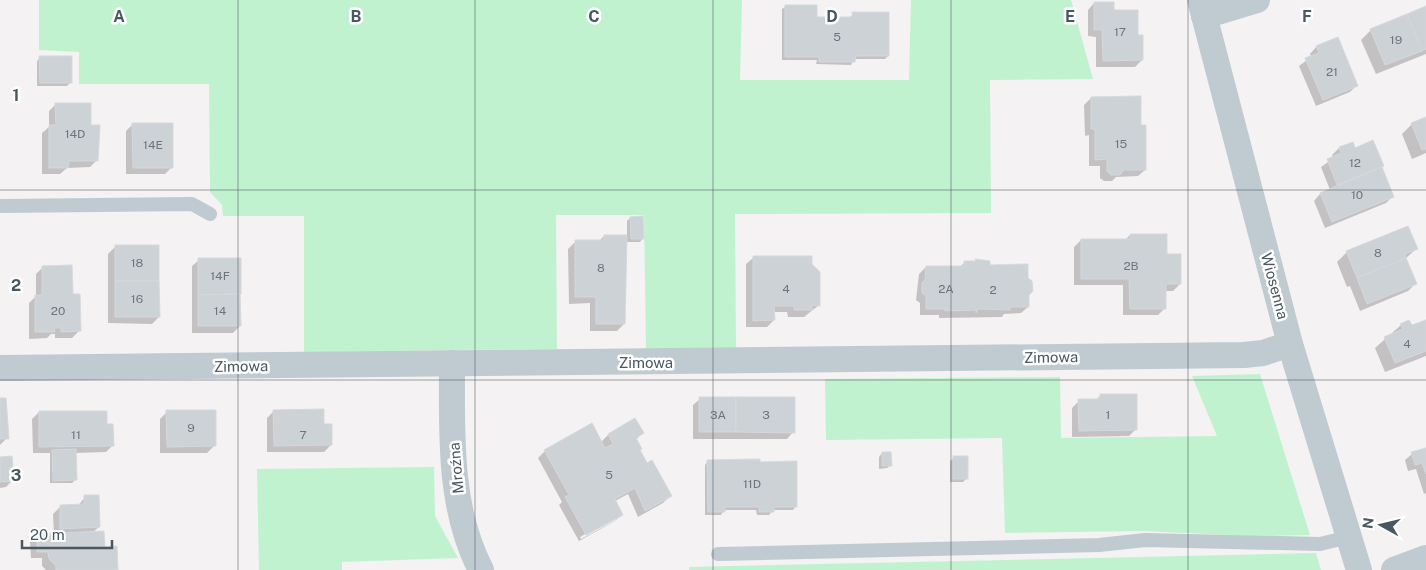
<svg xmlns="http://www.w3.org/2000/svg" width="1426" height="570" font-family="'Public Sans',sans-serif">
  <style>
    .grass { fill: #c0f2cf }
    .shadow { fill: #0003; fill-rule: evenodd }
    .building { fill: #cdd2d6; stroke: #d5d8dd }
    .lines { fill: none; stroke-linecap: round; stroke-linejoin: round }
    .service { stroke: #bfcad1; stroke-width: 14 }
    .minor { stroke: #bfcad1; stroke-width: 26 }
    .grid { fill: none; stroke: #485760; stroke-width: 1; stroke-opacity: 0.55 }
    .labels { text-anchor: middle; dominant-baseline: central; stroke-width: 5; stroke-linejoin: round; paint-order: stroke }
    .number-label { font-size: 12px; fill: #69767e }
    .street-label { font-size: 15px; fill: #485760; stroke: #fff }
    .grid-label { font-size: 16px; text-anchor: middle; font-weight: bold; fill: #485760; stroke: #fff; stroke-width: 5; stroke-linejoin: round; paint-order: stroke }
  </style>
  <rect width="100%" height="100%" fill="#f4f2f2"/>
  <g class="grass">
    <polygon points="39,0 742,0 740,80 909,80 911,0 1071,0 1093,79 990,80 991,213 735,214 736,348 646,349 644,215 556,215 557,349 304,352 304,216 223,216 222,205 210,192 209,84 79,84 79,52 39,50"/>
    <polygon points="1260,374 1310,535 1250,536 1143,531 1005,533 1002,438 826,440 825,379 1060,377 1061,438 1217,436 1192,376"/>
    <polygon points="434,467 435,516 458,558 342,562 342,570 259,570 257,469"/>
    <polygon points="1316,553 1321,570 689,570 689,567"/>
  </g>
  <g class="shadow">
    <polygon points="1094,3 1112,12 1137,36 1142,60 1135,67 1096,67 1096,37 1088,36 1088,10"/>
    <polygon points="786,6 816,19 850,18 853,13 888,56 885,59 854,59 851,65 816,64 817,60 782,60 782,9"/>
    <polygon points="1426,8 1426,54 1376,74 1361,40 1371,30"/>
    <polygon points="1337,38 1357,85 1350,92 1316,106 1299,66 1311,57 1310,54 1316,47"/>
    <polygon points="40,58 71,82 67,86 37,86 37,61"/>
    <polygon points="1091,98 1140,127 1145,170 1138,176 1116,177 1112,181 1104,181 1100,178 1100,166 1089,166 1089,135 1085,136 1084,105"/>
    <polygon points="56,104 90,126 97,160 90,167 67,168 60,174 42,174 42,133 49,127 49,111"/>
    <polygon points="1426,119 1426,153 1412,159 1402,134 1412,124"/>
    <polygon points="133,124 172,167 165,174 126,174 126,131"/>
    <polygon points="1372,142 1393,196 1386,203 1325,228 1314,201 1320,194 1330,190 1321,167 1334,158 1332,155 1339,148 1352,143 1354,149"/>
    <polygon points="630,218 643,238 640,242 625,242 624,324 617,331 590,331 590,303 569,304 568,249 575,242 599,241 604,236 627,236 627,221"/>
    <polygon points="1130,235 1166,255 1180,284 1173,291 1165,291 1165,308 1158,315 1123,315 1123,285 1074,285 1074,247 1081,240 1125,240"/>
    <polygon points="115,247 159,317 152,324 108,323 108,254"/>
    <polygon points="1416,249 1405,259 1415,284 1408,291 1360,311 1350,286 1347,287 1337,262 1347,252"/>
    <polygon points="753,258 811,264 819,305 804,317 788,317 787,312 773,312 774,320 767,327 746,327 746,264"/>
    <polygon points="199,260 240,326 233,333 192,333 192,266"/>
    <polygon points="964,263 989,267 1027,279 1028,307 1021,313 1004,314 1002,317 939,318 939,315 920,315 920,303 916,300 919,274 926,267 960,267"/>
    <polygon points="43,267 72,295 79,331 72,338 55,338 55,334 51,334 47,338 29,339 29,303 36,296 36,274"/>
    <polygon points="1426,321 1426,356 1385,372 1375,348 1401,325 1411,327"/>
    <polygon points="1101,395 1136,429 1129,436 1072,437 1072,408 1079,401 1095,401"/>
    <polygon points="700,399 793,432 787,439 693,439 693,405"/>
    <polygon points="0,400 7,438 0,445"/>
    <polygon points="274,411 323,425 331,445 324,452 267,452 267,418"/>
    <polygon points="39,412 105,425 112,446 106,452 75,453 75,480 72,483 50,483 50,453 33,453 32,419"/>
    <polygon points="167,412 214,446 207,453 160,453 160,419"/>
    <path d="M642,433L636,440L639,451L670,496L663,503L638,517L628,494L615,501L622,514L615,521L579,541L559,505L562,502L538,458L545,451L601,442L608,435ZM616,517V520L581,539L580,537Z"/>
    <polygon points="1426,449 1426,493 1424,494 1416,469 1408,471 1405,460 1412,454"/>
    <polygon points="882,453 891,465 887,468 879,469 879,457"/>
    <polygon points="0,458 13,480 6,487 0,488"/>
    <polygon points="954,458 967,478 963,482 950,482 950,461"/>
    <polygon points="708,461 759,463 796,506 793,510 773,510 769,515 757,515 756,510 724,510 721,515 705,515 705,465"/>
    <polygon points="85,497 99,527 93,532 117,570 46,570 42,566 42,558 31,558 30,542 37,535 54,534 53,514 60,507 78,506"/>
  </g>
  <g class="building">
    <polygon points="1094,2 1114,2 1114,10 1138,10 1138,35 1143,35 1143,60 1103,61 1102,30 1094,30"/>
    <polygon points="785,5 817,5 817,17 853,17 852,12 889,12 889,56 856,56 855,62 819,62 819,57 785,57"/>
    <polygon points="1426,6 1426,49 1422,51 1407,14"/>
    <polygon points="1407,14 1422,51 1385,65 1370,29"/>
    <polygon points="1338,37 1358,86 1323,100 1305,58 1319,53 1316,46"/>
    <polygon points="39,56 72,56 72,83 40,83"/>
    <polygon points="1141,96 1141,125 1146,125 1146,170 1124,170 1120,175 1111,175 1107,171 1107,159 1095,160 1095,129 1091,129 1091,97"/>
    <polygon points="55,103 91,103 91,125 100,125 98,161 69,161 68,168 49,168 49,125 56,125"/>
    <polygon points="1426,117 1426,149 1422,150 1411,123"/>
    <polygon points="132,123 173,123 173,168 133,168"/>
    <polygon points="1373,140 1384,166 1337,185 1327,159 1341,153 1339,147 1353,142 1355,148"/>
    <polygon points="1382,167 1394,197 1332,222 1320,193"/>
    <polygon points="643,216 644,239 631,239 630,217"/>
    <polygon points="1408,226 1418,249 1405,254 1406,258 1357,278 1346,251"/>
    <polygon points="1130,234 1167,234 1167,254 1181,254 1181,284 1166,284 1166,309 1130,309 1129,279 1081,279 1081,239 1130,239"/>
    <polygon points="604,235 627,235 625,324 596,324 596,297 575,297 575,240 604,240"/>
    <rect x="115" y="245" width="44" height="36"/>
    <polygon points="753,256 812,256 812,264 820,272 820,306 812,305 812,310 794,310 794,306 774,306 775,320 753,321"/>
    <polygon points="198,258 241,258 241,294 198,295"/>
    <polygon points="1406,258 1417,284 1367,304 1357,278"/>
    <polygon points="975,259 990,261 990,265 1028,264 1028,278 1032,281 1033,291 1029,295 1029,307 1010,307 1010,310 978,309 976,313 976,310 945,311 945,309 926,309 926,296 922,293 922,283 925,280 926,266 964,266 964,261 976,261"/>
    <polygon points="72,265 73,294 80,294 81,331 61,332 61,328 54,328 55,332 35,332 35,295 42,295 42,266"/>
    <polygon points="115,281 159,281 160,317 115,317"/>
    <polygon points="240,294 241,326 198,326 198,295"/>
    <polygon points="1409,320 1412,325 1426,320 1426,351 1395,363 1384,337 1403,329 1400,324"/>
    <polygon points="1100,394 1137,394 1137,430 1079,431 1078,399 1100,399"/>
    <rect x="699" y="397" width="37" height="35"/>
    <polygon points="736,397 795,397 795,433 736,432"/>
    <polygon points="0,398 6,398 9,439 0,439"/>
    <polygon points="324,409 324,424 332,424 332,445 274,446 273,410"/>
    <polygon points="166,410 216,410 216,446 167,447"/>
    <polygon points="39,411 107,411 107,424 113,424 114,446 39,447"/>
    <polygon points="635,418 644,433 636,438 642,449 640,450 647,463 652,460 672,496 645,511 635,488 615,499 623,515 586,535 565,497 569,495 544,450 592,423 605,448 613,444 608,434"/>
    <polygon points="1426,448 1426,474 1422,463 1415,465 1411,452"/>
    <polygon points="76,449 77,480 53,481 52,450"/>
    <polygon points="882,452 891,452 892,466 882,466"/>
    <polygon points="12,456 14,481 0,482 0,457"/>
    <rect x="953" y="456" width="15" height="23"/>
    <polygon points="760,459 760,462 797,461 797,507 774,507 774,512 759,512 759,507 725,507 725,512 708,512 707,460"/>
    <polygon points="84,495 99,495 100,527 60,529 60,505 84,504"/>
    <polygon points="104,531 105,547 117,546 118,570 56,570 56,566 49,559 48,552 37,552 37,534"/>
  </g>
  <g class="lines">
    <g class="service">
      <polyline points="0,206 192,204 210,214"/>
      <polyline points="718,554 1099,545 1145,540 1320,544 1349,537"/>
    </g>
    <g class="minor">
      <polyline points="1200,0 1290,344 1359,570"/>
      <polyline points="1204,16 1257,0"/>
      <path d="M452,363C452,431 448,507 481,570"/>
      <polyline points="0,368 1244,355 1263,353 1290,344"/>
      <polyline points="1394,570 1426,558"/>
    </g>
  </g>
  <path class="grid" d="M238,0V570M475,0V570M713,0V570M951,0V570M1188,0V570M0,190H1426M0,380H1426"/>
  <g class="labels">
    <g class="number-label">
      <text x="1120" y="32">17</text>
      <text x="837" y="37">5</text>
      <text x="1396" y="40">19</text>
      <text x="1332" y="72">21</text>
      <text x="75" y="134">14D</text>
      <text x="1121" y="144">15</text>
      <text x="153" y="145">14E</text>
      <text x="1355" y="163">12</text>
      <text x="1357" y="195">10</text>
      <text x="1378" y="253">8</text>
      <text x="137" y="263">18</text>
      <text x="1131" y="266">2B</text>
      <text x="601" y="268">8</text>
      <text x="220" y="276">14F</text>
      <text x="786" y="289">4</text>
      <text x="946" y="289">2A</text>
      <text x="993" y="290">2</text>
      <text x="137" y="299">16</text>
      <text x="58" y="311">20</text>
      <text x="220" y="311">14</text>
      <text x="1407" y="344">4</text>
      <text x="718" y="415">3A</text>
      <text x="766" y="415">3</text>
      <text x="1108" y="415">1</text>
      <text x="191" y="428">9</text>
      <text x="76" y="435">11</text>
      <text x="303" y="435">7</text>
      <text x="609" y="475">5</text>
      <text x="752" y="484">11D</text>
    </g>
    <g class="street-label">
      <text transform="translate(1275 286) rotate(75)">Wiosenna</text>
      <text transform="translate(1051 357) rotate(-1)">Zimowa</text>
      <text x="646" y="362">Zimowa</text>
      <text transform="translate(241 366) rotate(-1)">Zimowa</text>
      <text transform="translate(456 468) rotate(-95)">Mroźna</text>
    </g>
  </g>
  <g class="grid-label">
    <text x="119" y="22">A</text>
    <text x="356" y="22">B</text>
    <text x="594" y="22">C</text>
    <text x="832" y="22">D</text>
    <text x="1070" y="22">E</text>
    <text x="1307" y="22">F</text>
    <text x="16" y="101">1</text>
    <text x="16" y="291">2</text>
    <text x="16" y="481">3</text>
  </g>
  <g transform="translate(1381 525) rotate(278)" stroke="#ffffff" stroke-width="4" paint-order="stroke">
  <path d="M0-4L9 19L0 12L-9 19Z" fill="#485760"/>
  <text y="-8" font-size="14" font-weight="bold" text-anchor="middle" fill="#485760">N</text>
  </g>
  <path d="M22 540v8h90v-8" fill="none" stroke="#485760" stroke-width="2.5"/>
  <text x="30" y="540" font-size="15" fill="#485760" stroke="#ffffff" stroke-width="4" paint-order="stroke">20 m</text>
</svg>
